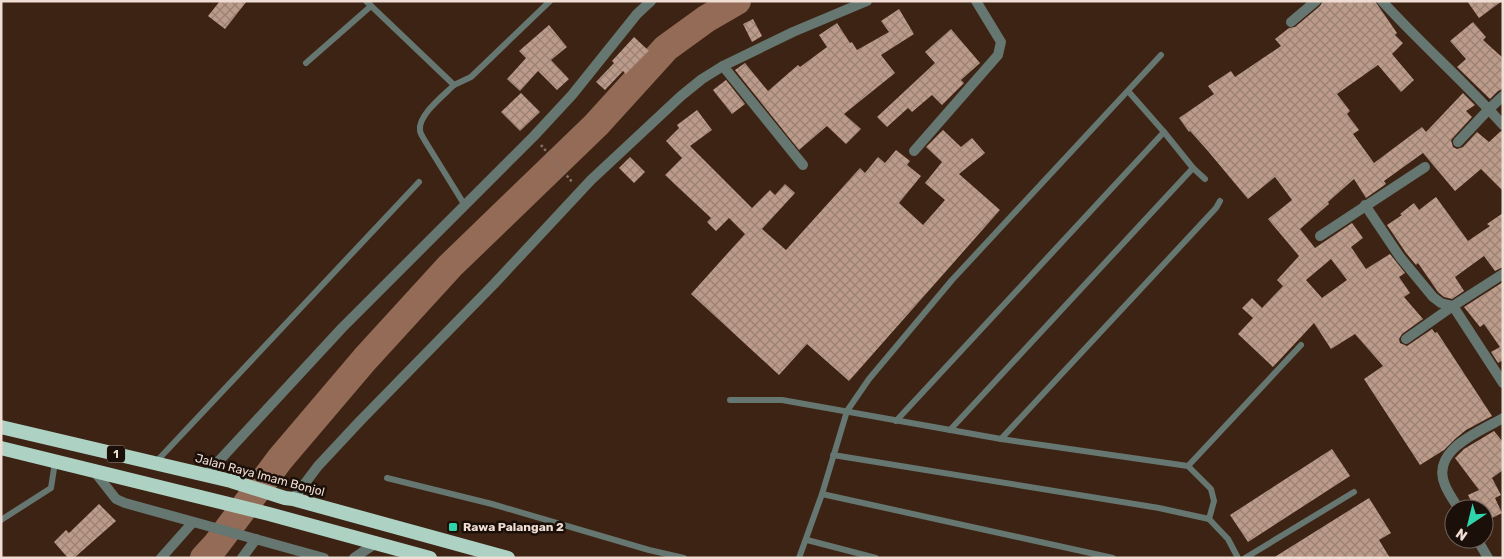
<svg xmlns="http://www.w3.org/2000/svg" width="1504" height="559" font-family="Rubik,sans-serif">
  <style>
    .lines { fill: none; stroke-linecap: round; stroke-linejoin: round }
    .river { stroke: #946b56; stroke-width: 28 }
    .building { fill: url(#building-cross-hatch); fill-rule: evenodd }
    .path { stroke: #877164; stroke-width: 2.5; stroke-dasharray: 2.5 2.5; stroke-linecap: butt }
    .service { stroke: #667670; stroke-width: 6 }
    .minor { stroke: #667670; stroke-width: 10 }
    .trunk { stroke: #add2c4; stroke-width: 14 }
    .poi-dot { fill: #30d4aa; stroke: #1b0f09; stroke-width: 2 }
    .labels { text-anchor: middle; dominant-baseline: central; stroke-width: 5; stroke-linejoin: round; paint-order: stroke }
    .shield { fill: #1b0f09; stroke: #b0a098; stroke-width: 1 }
    .shield-label { font-size: 11px; font-weight: bold; fill: #f0ded5 }
    .street-label { font-size: 12px; fill: #f0ded5; stroke: #1b0f09 }
    .poi-label { font-size: 12px; font-weight: bold; fill: #f0ded5; stroke: #1b0f09; text-anchor: start }
  </style>
  <defs>
    <pattern id="building-cross-hatch" width="8" height="8" patternUnits="userSpaceOnUse" patternTransform="scale(1.25)"><rect width="8" height="8" fill="#bc9b8a"/><path d="M0 0l8 8M0 8l8-8" fill="none" stroke="#998174"/></pattern>
  </defs>
  <rect width="100%" height="100%" fill="#3c2314"/>
  <g class="lines">
    <polyline class="river" points="204,558 216,545 280,459 365,359 450,266 596,125 666,48 706,19 737,1"/>
  </g>
  <g class="building">
    <polygon points="220,1 247,1 225,29 208,16"/>
    <path d="M1323,1H1375L1397,33L1395,35L1403,43L1392,54L1414,80L1401,92L1378,65L1337,94L1350,111L1347,114L1359,130L1353,134L1374,163L1422,127L1426,132L1463,93L1475,105L1466,111L1472,117L1451,140L1453,147L1457,149L1463,147L1477,132L1489,142L1501,131L1503,132V191L1481,169L1455,191L1423,153L1384,181L1386,184L1366,198L1354,179L1328,202L1329,204L1300,229L1315,248L1352,223L1363,238L1351,247L1366,269L1390,254L1405,273L1399,277L1410,293L1404,297L1423,319L1402,334L1399,339L1400,343L1407,346L1432,329L1435,333L1437,332L1492,416L1466,430L1455,439L1444,450L1420,465L1364,379L1383,366L1355,334L1331,349L1314,323L1273,367L1238,334L1253,318L1242,308L1252,298L1262,308L1283,286L1277,280L1299,256L1268,219L1292,200L1275,177L1248,199L1207,150L1190,131L1189,132L1179,118L1214,94L1208,86L1231,71L1235,77L1281,46L1275,39L1289,28L1295,27L1320,6ZM1331,259L1347,280L1322,298L1306,280Z"/>
    <polygon points="1467,1 1502,1 1479,18"/>
    <polygon points="899,9 914,34 881,55 895,73 844,114 861,129 846,144 827,126 799,150 735,70 745,63 768,91 798,65 800,67 827,47 819,35 837,23 850,43 852,42 857,50 889,32 881,21"/>
    <polygon points="753,19 762,36 752,42 743,24"/>
    <polygon points="1473,22 1486,37 1483,40 1503,58 1503,89 1498,91 1490,99 1457,67 1466,59 1450,41"/>
    <polygon points="549,25 567,47 551,60 569,79 557,90 538,71 520,91 507,79 526,58 519,51"/>
    <polygon points="951,29 980,63 961,80 964,83 942,105 932,95 912,112 908,108 887,127 877,117 935,63 925,52"/>
    <polygon points="634,37 649,51 626,74 623,71 605,90 596,82 614,63 612,61"/>
    <polygon points="726,80 745,104 732,114 713,90"/>
    <polygon points="521,93 540,112 520,131 501,112"/>
    <polygon points="697,110 712,130 690,146 752,208 770,190 775,195 785,184 795,193 762,229 786,250 860,168 865,173 878,157 885,163 896,150 910,161 907,165 921,176 899,203 923,225 945,200 925,183 942,162 926,147 943,130 961,147 972,138 985,153 959,174 1000,210 849,381 807,344 779,375 691,294 745,234 729,218 716,231 707,222 711,218 665,175 682,158 666,141 679,128 677,125"/>
    <polygon points="630,157 645,172 634,183 619,168"/>
    <polygon points="1436,197 1468,241 1490,226 1487,224 1503,213 1503,267 1495,271 1484,256 1455,277 1464,291 1452,299 1444,297 1438,292 1418,263 1416,265 1406,253 1387,225 1402,215 1400,214 1414,203 1419,210"/>
    <polygon points="1503,282 1503,360 1498,363 1491,352 1500,347 1484,324 1480,327 1464,307"/>
    <polygon points="1494,431 1503,442 1503,470 1492,478 1501,495 1495,498 1502,513 1484,522 1484,509 1475,509 1468,495 1479,490 1455,458 1464,449"/>
    <polygon points="1332,449 1350,476 1248,542 1230,515"/>
    <polygon points="1369,498 1391,533 1379,540 1390,558 1273,558"/>
    <polygon points="99,504 116,521 74,558 68,558 54,542 66,530 69,533"/>
  </g>
  <g class="lines">
    <polyline class="path" points="541,145 573,183"/>
    <g class="service">
      <polyline points="366,1 454,85 471,77 550,1"/>
      <polyline points="306,63 371,6"/>
      <path d="M454,85C444,95 418,115 420,130C420,134 423,137 425,141L464,204"/>
      <polyline points="1128,91 1164,132 1193,168 1205,179"/>
      <polyline points="730,400 782,400 1001,439 1188,466 1211,489 1214,501 1209,519 1159,508 833,455"/>
      <polyline points="896,421 1164,132"/>
      <polyline points="950,430 1193,168"/>
      <polyline points="1001,439 1216,208 1220,201"/>
      <polyline points="155,463 419,182"/>
      <polyline points="1188,466 1301,345"/>
      <polyline points="387,478 492,504 649,550 684,558"/>
      <polyline points="822,494 1113,558"/>
      <polyline points="1209,519 1228,539 1238,558"/>
      <polyline points="1,520 51,488 55,462"/>
      <polyline points="807,540 876,558"/>
      <polyline points="799,558 822,494 847,411 869,379 952,280 1161,55"/>
      <polyline points="1245,558 1354,492"/>
    </g>
    <g class="minor">
      <path d="M1382,1C1421,44 1465,82 1503,125"/>
      <polyline points="1291,22 1316,1"/>
      <polyline points="723,66 803,165"/>
      <polyline points="1458,142 1489,109 1503,96"/>
      <polyline points="914,151 998,55 1001,42 976,1"/>
      <polyline points="1365,205 1400,257 1433,297 1441,303 1453,306 1503,383"/>
      <polyline points="1320,236 1425,167"/>
      <polyline points="1406,339 1453,306 1503,274"/>
      <polyline points="94,471 116,499 125,503 324,558"/>
      <polyline points="205,476 342,328 534,136 572,95 637,14 651,1"/>
      <polyline points="293,499 318,466 360,421 494,284 591,180 681,96 702,79 723,66 793,32 867,1"/>
      <path d="M1459,509C1454,501 1448,493 1445,485C1430,450 1479,432 1503,418"/>
      <polyline points="1477,539 1488,558"/>
      <polyline points="161,558 193,522"/>
      <polyline points="242,558 256,539"/>
      <polyline points="354,558 376,543"/>
    </g>
    <g class="trunk">
      <polyline points="1,427 231,481 285,498 293,499 508,558"/>
      <polyline points="1,448 269,514 430,558"/>
    </g>
  </g>
  <rect class="poi-dot" x="448" y="522" width="10" height="10" rx="2.5"/>
  <g class="labels">
    <rect class="shield" x="107" y="445.5" width="18" height="17" rx="4"/>
    <g class="shield-label">
      <text x="116" y="454">1</text>
    </g>
    <g class="street-label">
      <text transform="translate(260 475) rotate(15)">Jalan Raya Imam Bonjol</text>
    </g>
    <g class="poi-label">
      <text x="463" y="527">Rawa Palangan 2</text>
    </g>
  </g>
  <rect width="1504" height="559" fill="none" stroke="#f0ded5" stroke-width="5"/>
  <g transform="translate(1469 524) rotate(215)"><circle r="24" fill="#1b0f09" stroke="#70625b"/>
  <path d="M0-4L9 19L0 12L-9 19Z" fill="#30d4aa"/>
  <text y="-8" font-size="14" font-weight="bold" text-anchor="middle" fill="#f0ded5">N</text>
  </g>
</svg>
